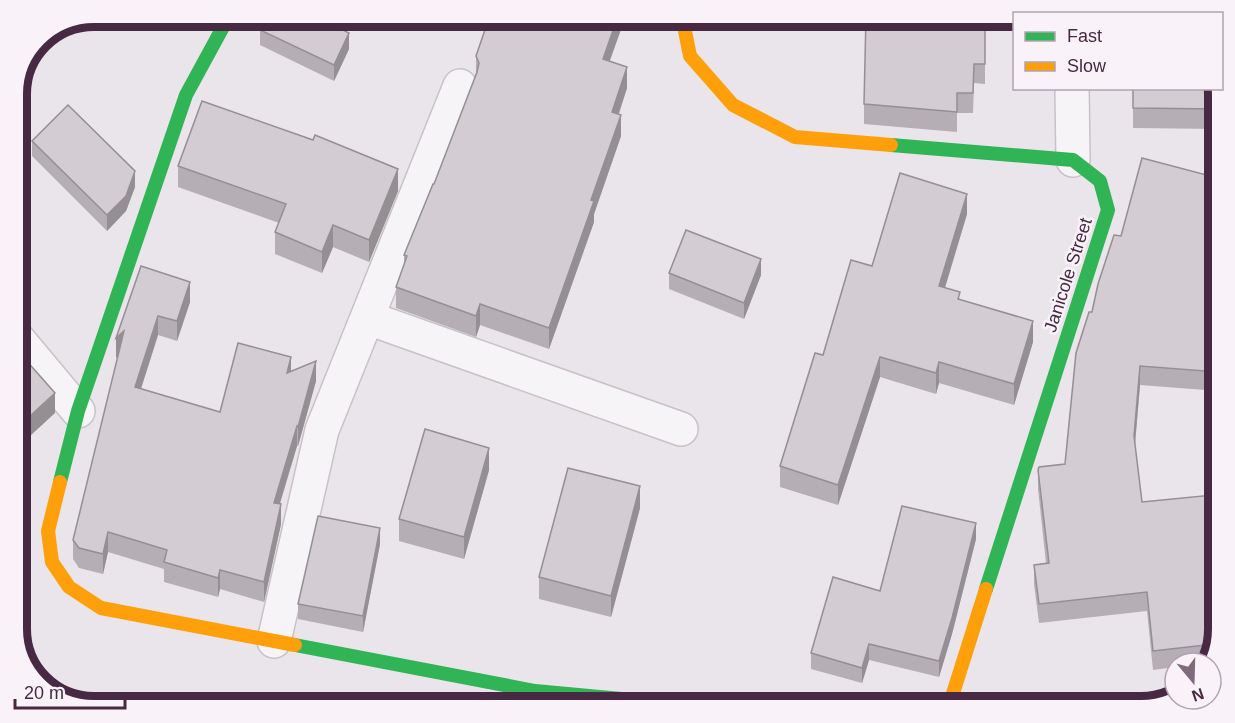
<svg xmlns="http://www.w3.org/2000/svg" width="1235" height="723" font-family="Helvetica,sans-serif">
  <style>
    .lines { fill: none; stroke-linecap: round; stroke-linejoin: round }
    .street-casing { stroke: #c8c2c7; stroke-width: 36 }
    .street { stroke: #f7f4f7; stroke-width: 33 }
    .fast { stroke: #30b455; stroke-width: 14 }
    .slow { stroke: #ff9f0a; stroke-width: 14 }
    .wall { fill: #b5afb5 }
    .shaded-wall { fill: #948f93 }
    .building { fill: #d3ccd2; stroke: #948f93; stroke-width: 1.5 }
    .labels { text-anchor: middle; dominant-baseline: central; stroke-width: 5; stroke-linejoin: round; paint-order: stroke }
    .street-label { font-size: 18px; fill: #472943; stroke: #f9f3f9 }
    .rim { fill: none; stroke: #472943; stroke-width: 8 }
  </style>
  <rect width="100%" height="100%" fill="#eae5ea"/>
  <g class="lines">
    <defs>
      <g id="street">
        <polyline points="1072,88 1073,160"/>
        <polyline points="368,318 681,429"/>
        <polyline points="17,338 78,411"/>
        <polyline points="274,641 322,430 460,86"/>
      </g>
    </defs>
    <use href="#street" class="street-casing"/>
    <use href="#street" class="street"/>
    <g class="fast">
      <polyline points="891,145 1073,160 1100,181 1108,210 986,589"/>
      <polyline points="60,482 78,411 186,95 229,16"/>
      <polyline points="295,645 535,691 697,706"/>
    </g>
    <g class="slow">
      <polyline points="682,16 690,56 733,105 795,137 891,145"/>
      <polyline points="60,482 48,531 52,562 69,587 101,608 295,645"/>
      <polyline points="949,706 986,589"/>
    </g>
  </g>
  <g class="wall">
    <polygon points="347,16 341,29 349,49 334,81 260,45 260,30"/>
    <polygon points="624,16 624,21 609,61 627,88 619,114 621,136 594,214 594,222 549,349 480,325 476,337 396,308 396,287 404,265 404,255 434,184 476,76 476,56 497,24"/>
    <polygon points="985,16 985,84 974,83 973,113 957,113 957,132 864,124 864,104"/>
    <polygon points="1133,88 1218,88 1218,129 1133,128"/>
    <polygon points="32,141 135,187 126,211 107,231 32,156"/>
    <polygon points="178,166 398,191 369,262 333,247 322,273 275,254 275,232 279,223 178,187"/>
    <polygon points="1218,178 1218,391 1140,385 1135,445 1142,502 1218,550 1218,629 1209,663 1175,663 1175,667 1153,670 1147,611 1039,623 1034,584 1034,565 1046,563 1038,489 1038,470 1065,464 1092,312"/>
    <polygon points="967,214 945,288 960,299 1033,342 1014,405 939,383 936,394 880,377 838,505 780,487 780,466 823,355"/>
    <polygon points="141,266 190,302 177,341 158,335 141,389 220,412 291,371 316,381 298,446 297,446 280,504 281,524 264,602 220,589 218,597 164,582 164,569 108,552 103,574 79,568 73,559 73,540 118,356 116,358"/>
    <polygon points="669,273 761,275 744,319 669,289"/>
    <polygon points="489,470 464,559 399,541 399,519"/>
    <polygon points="640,508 611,617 539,599 539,577"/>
    <polygon points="976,539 952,634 939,677 869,660 862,683 811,669 811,653 880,591"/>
    <polygon points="380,544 363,632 298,619 298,604"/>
  </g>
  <g class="shaded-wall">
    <polygon points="339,16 347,16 335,42 335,26"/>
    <polygon points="618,16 624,16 624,21 603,80 603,59"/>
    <polygon points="349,33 349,49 334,81 334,65"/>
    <polygon points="627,67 627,88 612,133 612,112"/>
    <polygon points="621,115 621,136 594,214 594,222 549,349 549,328 591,200"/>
    <polygon points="398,169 398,191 369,262 369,240"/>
    <polygon points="135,171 135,187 126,211 107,231 107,215"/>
    <polygon points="967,194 967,214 939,307 939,286"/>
    <polygon points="333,225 333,247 322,273 322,252"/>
    <polygon points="761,259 761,275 744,319 744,303"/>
    <polygon points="190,282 190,302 177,341 177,321"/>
    <polygon points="480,304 480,325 476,337 476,316"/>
    <polygon points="158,316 158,335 135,407 135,387"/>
    <polygon points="1033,321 1033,342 1014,405 1014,384"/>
    <polygon points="124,331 124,351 116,358 116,338"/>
    <polygon points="291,357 291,377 287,373"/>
    <polygon points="880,357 880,377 838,505 838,485"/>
    <polygon points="316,361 316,381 298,446 298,427"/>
    <polygon points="939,362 939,383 936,394 936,373"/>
    <polygon points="1140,366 1140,385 1134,455 1134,436"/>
    <polygon points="55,393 55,413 17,448 17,428"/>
    <polygon points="297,426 297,446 274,522 274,503"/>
    <polygon points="489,448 489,470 464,559 464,537"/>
    <polygon points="640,486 640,508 611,617 611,596"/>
    <polygon points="281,504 281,524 264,602 264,582"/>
    <polygon points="976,523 976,539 952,634 939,677 939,661"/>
    <polygon points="380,528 380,544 363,632 363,616"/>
    <polygon points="108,532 108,552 103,574 103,554"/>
    <polygon points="220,570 220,589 218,597 218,578"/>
    <polygon points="869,644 869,660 862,683 862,668"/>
  </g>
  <g class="building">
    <polygon points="266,16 339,16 335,26 349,33 334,65 260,30"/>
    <polygon points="499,16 618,16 603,59 627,67 612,112 621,115 591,200 594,201 549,328 480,304 476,316 396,287 407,256 404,255 433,184 434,184 477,72 479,63 476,56 488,21 497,24"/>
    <polygon points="866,16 985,16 985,64 974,64 973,93 957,93 957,112 864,104"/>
    <polygon points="1133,88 1218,88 1218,109 1133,108"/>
    <polygon points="202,101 313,140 315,135 398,169 369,240 333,225 322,252 275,232 286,204 178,166"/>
    <polygon points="68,105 135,171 126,196 107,215 32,141"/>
    <polygon points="1142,158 1218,178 1218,372 1140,366 1134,436 1142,502 1213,495 1218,550 1218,629 1214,644 1153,651 1147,592 1039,604 1034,565 1049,563 1038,470 1039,467 1065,464 1076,353 1089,312 1092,312 1098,284 1114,235 1121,236"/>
    <polygon points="900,173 967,194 939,286 960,292 958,299 1033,321 1014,384 939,362 936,373 880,357 838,485 780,466 815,353 823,355 851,260 872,266"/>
    <polygon points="686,230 761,259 744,303 669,273"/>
    <polygon points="141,266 190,282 177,321 158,316 135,387 220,412 238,343 291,357 287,373 316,361 298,427 297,426 274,503 281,504 264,582 220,570 218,578 164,562 167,550 108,532 103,554 79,548 73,540 124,331 116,338"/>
    <polygon points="17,350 55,393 17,428"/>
    <polygon points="425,429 489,448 464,537 399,519"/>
    <polygon points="568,468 640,486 611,596 539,577"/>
    <polygon points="902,506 976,523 952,618 939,661 869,644 862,668 811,653 833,577 880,591"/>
    <polygon points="318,516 380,528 363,616 298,604"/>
  </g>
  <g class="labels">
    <g class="street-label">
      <text transform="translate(1068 275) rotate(-72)">Janicole Street</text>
    </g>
  </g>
  <path d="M0 0H1235V723H0ZM94 27H1141A67 67 0 0 1 1208 94V629A67 67 0 0 1 1141 696H94A67 67 0 0 1 27 629V94A67 67 0 0 1 94 27Z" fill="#f9f3f9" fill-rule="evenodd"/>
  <path class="rim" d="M94 27H1141A67 67 0 0 1 1208 94V629A67 67 0 0 1 1141 696H94A67 67 0 0 1 27 629V94A67 67 0 0 1 94 27Z"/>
  <rect x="1013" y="12" width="210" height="78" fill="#f9f3f9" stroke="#b2a2b0" stroke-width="1.5"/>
  <rect x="1025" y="32" width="30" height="9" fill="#30b455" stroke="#b2a2b0" stroke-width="1.5"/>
  <text x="1067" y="42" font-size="18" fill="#472943">Fast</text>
  <rect x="1025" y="62" width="30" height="9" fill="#ff9f0a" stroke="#b2a2b0" stroke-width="1.5"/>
  <text x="1067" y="72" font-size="18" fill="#472943">Slow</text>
  <g transform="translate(1193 681) rotate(161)"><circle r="28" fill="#f9f3f9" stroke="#b2a2b0" stroke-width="1.5"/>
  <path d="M0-4.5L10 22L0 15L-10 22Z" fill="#806b7d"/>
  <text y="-9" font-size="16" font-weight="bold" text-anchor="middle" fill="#472943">N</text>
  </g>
  <path d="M15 699v9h110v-9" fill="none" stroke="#472943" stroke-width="3"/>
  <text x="24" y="699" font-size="18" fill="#472943" stroke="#f9f3f9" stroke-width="4.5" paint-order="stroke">20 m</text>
</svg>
